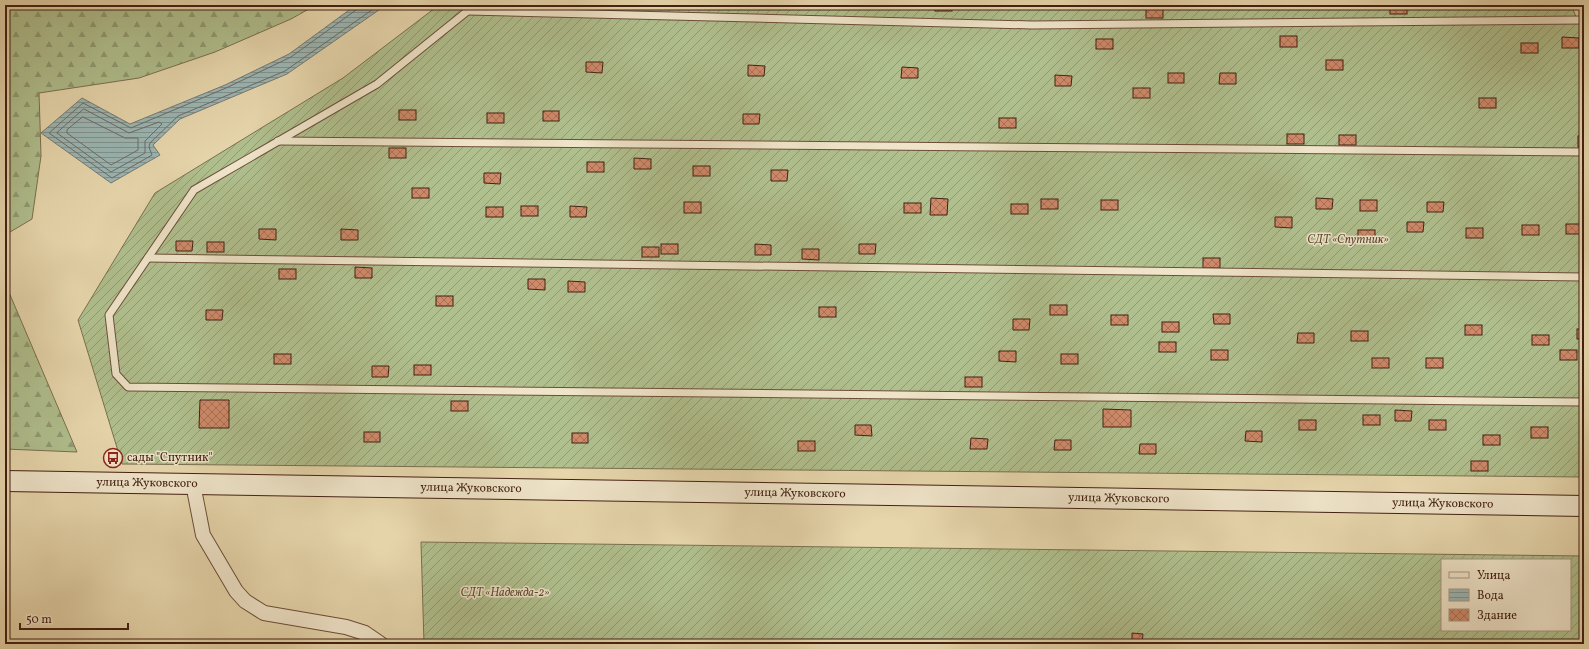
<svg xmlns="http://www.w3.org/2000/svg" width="1589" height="649" font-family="Vollkorn,serif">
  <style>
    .forest { fill: url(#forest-firs); stroke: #7a7050 }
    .garden { fill: url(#garden-furrows); stroke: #7a7050; fill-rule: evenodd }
    .water { fill: url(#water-rules); stroke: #787a74 }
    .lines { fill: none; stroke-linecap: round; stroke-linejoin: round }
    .shore { stroke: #6f6b64; stroke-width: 1 }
    .building { fill: url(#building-cross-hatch); stroke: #432013 }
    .service-casing { stroke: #6c4e39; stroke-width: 9 }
    .minor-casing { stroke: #6c4e39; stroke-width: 16 }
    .secondary-casing { stroke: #432013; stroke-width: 22 }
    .service { stroke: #efe4c9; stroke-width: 7 }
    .minor { stroke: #efe4c9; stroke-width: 14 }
    .secondary { stroke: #efe4c9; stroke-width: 20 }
    .labels { text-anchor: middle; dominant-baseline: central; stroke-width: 3; stroke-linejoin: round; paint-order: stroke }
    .park-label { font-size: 12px; font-style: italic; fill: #5e4832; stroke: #efe4c9 }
    .poi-label { font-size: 12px; fill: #432013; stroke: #efe4c9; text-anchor: start }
    .street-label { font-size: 12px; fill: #432013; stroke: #efe4c9 }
  </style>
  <defs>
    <pattern id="forest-firs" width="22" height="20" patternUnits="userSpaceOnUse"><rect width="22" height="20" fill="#b0bf8e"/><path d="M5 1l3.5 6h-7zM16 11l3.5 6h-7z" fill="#919b73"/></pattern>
    <pattern id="garden-furrows" width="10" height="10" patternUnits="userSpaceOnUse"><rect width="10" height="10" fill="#b0bf8e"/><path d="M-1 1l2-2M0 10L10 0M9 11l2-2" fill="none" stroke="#919b73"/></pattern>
    <pattern id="water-rules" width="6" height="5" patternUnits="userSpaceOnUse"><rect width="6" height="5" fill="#9bb6b4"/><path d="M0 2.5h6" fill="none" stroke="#809491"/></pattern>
    <pattern id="building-cross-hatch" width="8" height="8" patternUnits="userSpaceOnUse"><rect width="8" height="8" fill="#cf8a6a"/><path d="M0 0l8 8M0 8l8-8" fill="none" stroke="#aa7056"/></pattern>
  </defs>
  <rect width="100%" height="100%" fill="#e7d6ac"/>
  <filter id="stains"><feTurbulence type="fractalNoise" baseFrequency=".005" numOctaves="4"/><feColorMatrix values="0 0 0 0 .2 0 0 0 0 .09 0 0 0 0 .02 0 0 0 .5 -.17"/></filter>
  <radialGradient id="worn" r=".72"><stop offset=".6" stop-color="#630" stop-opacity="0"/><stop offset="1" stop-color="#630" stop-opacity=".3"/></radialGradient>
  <g class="forest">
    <polygon points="5,5 316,5 291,19 215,52 139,78 39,93 41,156 32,219 5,235"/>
    <polygon points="5,283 77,452 5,449"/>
  </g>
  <g class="garden">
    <polygon points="439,5 1571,5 1584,35 1584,477 122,464 78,320 155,193 343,78"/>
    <path d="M421,542L1584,556V644H424ZM1442,560H1570V630H1442Z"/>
  </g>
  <polygon class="water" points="356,5 386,5 287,74 180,119 153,145 160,155 111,183 41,133 82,98 130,124 225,85 289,54"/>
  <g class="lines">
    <g class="shore">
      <polyline points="358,5 356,10 291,57 226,88 131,128 83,103 49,133 112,178 152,155 149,147 150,143 178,116 285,71 379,5"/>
      <polygon points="84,109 129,133 159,122 162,124 145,141 145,153 111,172 57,133"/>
      <polygon points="83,117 125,138 138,138 138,150 111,165 67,133 67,130"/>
    </g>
  </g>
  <g class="building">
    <rect x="935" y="5" width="17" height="6"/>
    <rect x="1390" y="5" width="17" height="9"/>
    <rect x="1146" y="7" width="17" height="11"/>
    <rect x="1280" y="36" width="17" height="11"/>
    <polygon points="1562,37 1579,38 1579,48 1562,48"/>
    <rect x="1096" y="39" width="17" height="10"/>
    <rect x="1521" y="43" width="17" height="10"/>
    <rect x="1326" y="60" width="17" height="10"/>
    <polygon points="586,62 603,62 602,73 586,72"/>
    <polygon points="748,65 765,66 764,76 748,76"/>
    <polygon points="902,67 918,68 918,78 901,78"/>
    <rect x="1168" y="73" width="16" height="10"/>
    <polygon points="1220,73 1236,73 1236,84 1219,84"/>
    <polygon points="1055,75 1072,76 1071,86 1055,86"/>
    <rect x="1133" y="88" width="17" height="10"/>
    <rect x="1479" y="98" width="17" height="10"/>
    <rect x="399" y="110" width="17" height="10"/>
    <rect x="543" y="111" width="16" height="10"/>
    <rect x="487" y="113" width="17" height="10"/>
    <polygon points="743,114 760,114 759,124 743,124"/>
    <rect x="999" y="118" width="17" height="10"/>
    <rect x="1287" y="134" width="17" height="10"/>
    <rect x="1339" y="135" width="17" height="10"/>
    <rect x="1578" y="136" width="6" height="11"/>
    <rect x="389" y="148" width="17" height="10"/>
    <polygon points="634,158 651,159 651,169 634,169"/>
    <rect x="587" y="162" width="17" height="10"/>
    <rect x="693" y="166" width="17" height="10"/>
    <polygon points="771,170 788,170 787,181 771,181"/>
    <polygon points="484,173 501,173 500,184 484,183"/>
    <rect x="412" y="188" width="17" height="10"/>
    <polygon points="931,198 948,199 947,215 930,215"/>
    <polygon points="1316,198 1333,199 1332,209 1316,209"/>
    <rect x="1041" y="199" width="17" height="10"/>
    <rect x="1101" y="200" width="17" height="10"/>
    <rect x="1360" y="200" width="17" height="11"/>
    <rect x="684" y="202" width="17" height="11"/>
    <polygon points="1427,202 1444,202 1443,212 1427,212"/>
    <rect x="904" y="203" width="17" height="10"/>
    <rect x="1011" y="204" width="17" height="10"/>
    <rect x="521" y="206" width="17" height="10"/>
    <polygon points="570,206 587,207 586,217 570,217"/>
    <rect x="486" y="207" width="17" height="10"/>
    <polygon points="1275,217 1292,217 1292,228 1275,227"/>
    <polygon points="1407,222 1424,222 1423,232 1407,232"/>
    <rect x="1566" y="224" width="17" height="10"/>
    <rect x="1522" y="225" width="17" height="10"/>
    <rect x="1466" y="228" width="17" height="10"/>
    <polygon points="259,229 276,229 276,240 259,239"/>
    <polygon points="341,229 358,230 358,240 341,240"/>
    <rect x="1358" y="230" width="17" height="10"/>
    <polygon points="176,241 193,241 192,251 176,251"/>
    <rect x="207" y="242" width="17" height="10"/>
    <rect x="661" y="244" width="17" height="10"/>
    <polygon points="755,244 771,245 771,255 755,255"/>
    <polygon points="859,244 876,244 875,254 859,254"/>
    <rect x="642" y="247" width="17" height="10"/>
    <polygon points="802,249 819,249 819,260 802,259"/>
    <rect x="1203" y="258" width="17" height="10"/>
    <polygon points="355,267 372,268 372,278 355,278"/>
    <rect x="279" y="269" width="17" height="10"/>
    <polygon points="528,279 545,279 545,290 528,289"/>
    <polygon points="568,281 585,282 585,292 568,292"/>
    <rect x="436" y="296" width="17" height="10"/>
    <rect x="1050" y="305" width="17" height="10"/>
    <rect x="819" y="307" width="17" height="10"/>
    <polygon points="206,310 223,310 222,320 206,320"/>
    <polygon points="1213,314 1230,314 1230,324 1214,324"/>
    <rect x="1111" y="315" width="17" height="10"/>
    <polygon points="1013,319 1030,319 1029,330 1013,330"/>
    <rect x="1162" y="322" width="17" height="10"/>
    <rect x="1465" y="325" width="17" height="10"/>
    <rect x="1577" y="329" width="7" height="10"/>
    <rect x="1351" y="331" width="17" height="10"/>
    <polygon points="1298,333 1314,333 1314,343 1297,343"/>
    <rect x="1532" y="335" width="17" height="10"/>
    <rect x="1159" y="342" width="17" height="10"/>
    <rect x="1211" y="350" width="17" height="10"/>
    <rect x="1560" y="350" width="17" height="10"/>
    <polygon points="999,351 1016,351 1016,362 999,361"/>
    <rect x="274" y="354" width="17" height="10"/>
    <rect x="1061" y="354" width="17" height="10"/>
    <rect x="1372" y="358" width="17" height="10"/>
    <rect x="1426" y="358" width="17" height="10"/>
    <rect x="414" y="365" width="17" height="10"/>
    <polygon points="372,366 389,366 388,377 372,377"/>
    <rect x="965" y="377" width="17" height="10"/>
    <polygon points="200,400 229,400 229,428 199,428"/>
    <rect x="451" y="401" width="17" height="10"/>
    <polygon points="1103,409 1131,410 1131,427 1103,427"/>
    <polygon points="1395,410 1412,411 1411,421 1395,421"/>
    <rect x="1363" y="415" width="17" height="10"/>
    <rect x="1299" y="420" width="17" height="10"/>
    <rect x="1429" y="420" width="17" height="10"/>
    <rect x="1581" y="420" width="3" height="10"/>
    <polygon points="855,425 871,425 872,436 855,435"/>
    <rect x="1531" y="427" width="17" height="11"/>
    <polygon points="1246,431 1262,431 1262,442 1245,441"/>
    <rect x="364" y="432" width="16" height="10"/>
    <rect x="572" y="433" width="16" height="10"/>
    <rect x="1483" y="435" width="17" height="10"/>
    <polygon points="971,438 988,439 987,449 970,449"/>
    <polygon points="1055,440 1071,440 1071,450 1054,450"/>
    <rect x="798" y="441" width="17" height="10"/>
    <polygon points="1140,444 1156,444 1156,454 1139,454"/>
    <rect x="1471" y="461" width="17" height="10"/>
    <polygon points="1132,633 1143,634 1142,642 1132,642"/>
  </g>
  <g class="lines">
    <defs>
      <g id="service">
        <polyline points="475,5 377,84 194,190 109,315 116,374 128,387 1584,402"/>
        <polyline points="468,11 1032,25 1584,20"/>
        <polyline points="278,141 1584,152"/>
        <polyline points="148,258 1584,277"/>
      </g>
      <polyline id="minor" points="193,484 203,535 236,591 245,601 264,613 346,627 365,633 381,644"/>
      <g id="secondary">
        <path id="s1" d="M5,481L1584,506"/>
      </g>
    </defs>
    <use href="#service" class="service-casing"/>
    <use href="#minor" class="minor-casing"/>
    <use href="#secondary" class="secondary-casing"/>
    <use href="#service" class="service"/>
    <use href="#minor" class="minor"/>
    <use href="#secondary" class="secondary"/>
  </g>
  <defs>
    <symbol id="bus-ring" viewBox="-11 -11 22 22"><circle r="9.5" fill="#efe4c9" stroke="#8f2418" stroke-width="1.5"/><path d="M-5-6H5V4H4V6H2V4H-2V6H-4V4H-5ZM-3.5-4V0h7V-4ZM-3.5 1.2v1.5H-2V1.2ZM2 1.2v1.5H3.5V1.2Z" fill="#8f2418"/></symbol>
  </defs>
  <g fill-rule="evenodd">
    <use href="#bus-ring" x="102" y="447" width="22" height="22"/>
  </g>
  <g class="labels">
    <g class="park-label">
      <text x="1348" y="240">СДТ «Спутник»</text>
      <text x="505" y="593">СДТ «Надежда-2»</text>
    </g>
    <g class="poi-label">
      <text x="127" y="458">сады "Спутник"</text>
    </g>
    <g class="street-label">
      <text stroke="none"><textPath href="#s1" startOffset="142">улица Жуковского</textPath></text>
      <text stroke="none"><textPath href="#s1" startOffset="466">улица Жуковского</textPath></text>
      <text stroke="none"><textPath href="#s1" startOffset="790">улица Жуковского</textPath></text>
      <text stroke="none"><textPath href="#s1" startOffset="1114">улица Жуковского</textPath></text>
      <text stroke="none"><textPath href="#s1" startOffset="1438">улица Жуковского</textPath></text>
    </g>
  </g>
  <rect width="1589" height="649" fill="none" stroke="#e7d6ac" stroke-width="20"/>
  <rect x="6" y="6" width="1577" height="637" fill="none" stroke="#432013" stroke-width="2"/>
  <rect x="10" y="10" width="1569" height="629" fill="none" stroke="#432013"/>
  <rect x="1441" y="559" width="130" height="72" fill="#efe4c9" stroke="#aa9680"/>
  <rect x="1449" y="572" width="20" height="6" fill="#efe4c9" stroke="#aa9680"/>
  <text x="1477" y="579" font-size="12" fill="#432013">Улица</text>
  <rect x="1449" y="589" width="20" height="12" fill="url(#water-rules)" stroke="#aa9680"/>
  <text x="1477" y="599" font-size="12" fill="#432013">Вода</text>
  <rect x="1449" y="609" width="20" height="12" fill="url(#building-cross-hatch)" stroke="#aa9680"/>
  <text x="1477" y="619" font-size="12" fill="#432013">Здание</text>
  <path d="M20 623v6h108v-6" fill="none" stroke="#432013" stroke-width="2"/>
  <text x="26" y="623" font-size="12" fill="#432013" stroke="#efe4c9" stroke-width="3" paint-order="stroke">50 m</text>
  <rect width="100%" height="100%" filter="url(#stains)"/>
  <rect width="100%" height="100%" fill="url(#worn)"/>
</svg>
